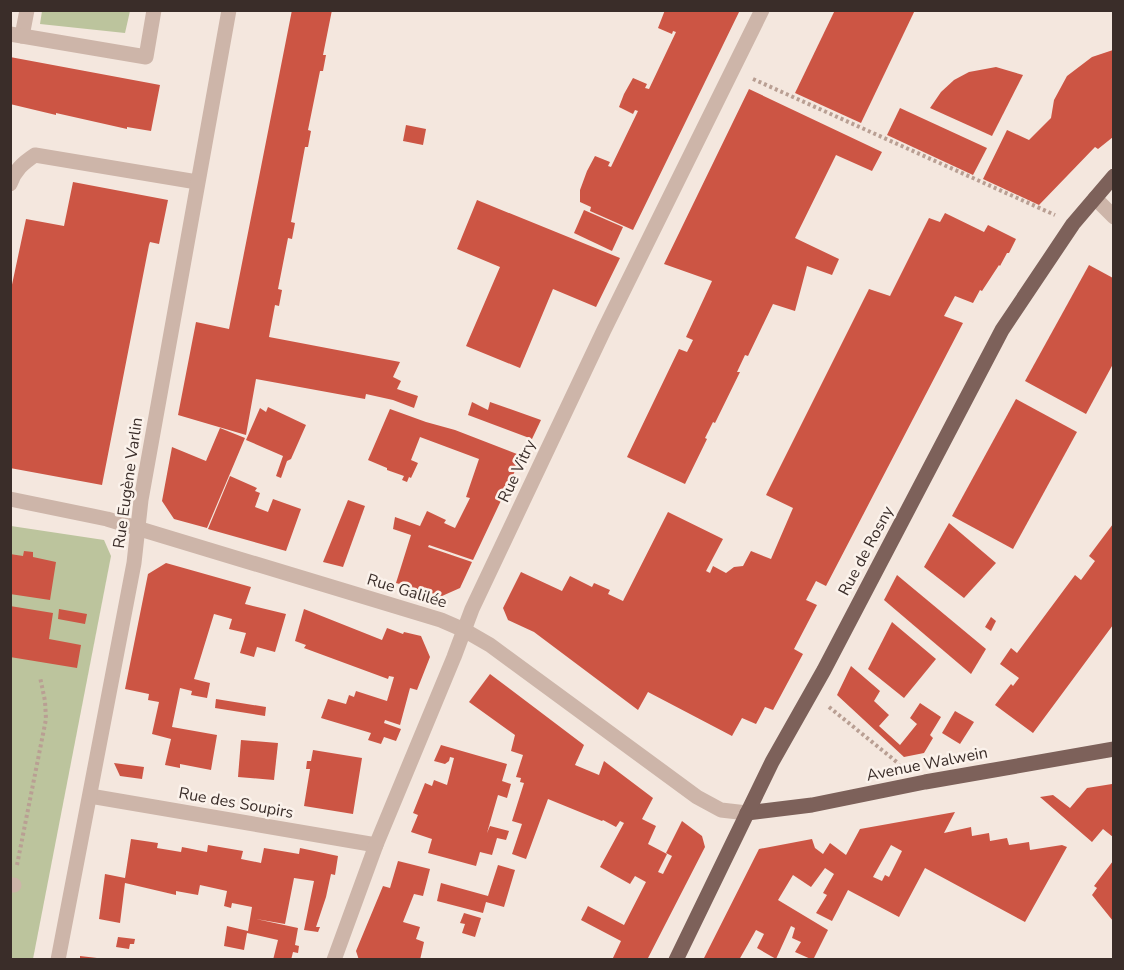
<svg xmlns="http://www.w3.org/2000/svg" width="1124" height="970" font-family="'Nunito Sans',sans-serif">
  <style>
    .green { fill: #bcc49d }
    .building { fill: #c54; fill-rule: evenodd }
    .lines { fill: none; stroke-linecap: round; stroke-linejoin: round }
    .path { stroke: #b99f93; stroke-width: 4; stroke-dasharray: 3 3; stroke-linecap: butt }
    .minor { stroke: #cdb5a9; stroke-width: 15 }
    .major { stroke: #7d615a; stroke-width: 15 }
    .labels { text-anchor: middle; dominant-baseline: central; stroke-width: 5; stroke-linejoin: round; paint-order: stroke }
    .street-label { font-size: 16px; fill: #3a2d29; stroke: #fbf2eb }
  </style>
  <rect width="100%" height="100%" fill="#f4e7de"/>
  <g class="green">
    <polygon points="42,11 42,10 130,11 125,33 40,24"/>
    <polygon points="11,526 104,540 111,556 33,959 11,960"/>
  </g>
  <g class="building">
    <polygon points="292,10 332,10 323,55 326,55 323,71 320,71 308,130 311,131 308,147 305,147 291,222 295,223 292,239 288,238 278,289 282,290 279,306 275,305 269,337 400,362 393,377 401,381 397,389 418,396 414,408 393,400 366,394 365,399 256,379 246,435 178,415 196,322 229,329"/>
    <polygon points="665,10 740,10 633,230 590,211 591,207 580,202 580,190 587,171 595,156 610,162 608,166 611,167 638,111 635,110 633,114 619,107 624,94 633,78 647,84 645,88 649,89 676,32 673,31 672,34 658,28"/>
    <polygon points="835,10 915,10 861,123 795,93"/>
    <polygon points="1113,50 1113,137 1098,149 1095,147 1039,205 983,179 1007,130 1029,140 1051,118 1054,100 1067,76 1092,57"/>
    <polygon points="10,57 160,85 151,131 127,127 127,129 56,113 56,115 10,104"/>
    <polygon points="996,67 1023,75 992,136 930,108 941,92 954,80 969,72"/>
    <polygon points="749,89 882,152 872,171 836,155 795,238 839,259 832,275 807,266 795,311 773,304 748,356 745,355 737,372 740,372 715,423 713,422 705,438 707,439 685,484 627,457 679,349 687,352 693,340 686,337 712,281 664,264"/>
    <polygon points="900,108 987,148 973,175 887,135"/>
    <polygon points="406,125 426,129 423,145 403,141"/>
    <polygon points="73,182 168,200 159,244 150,242 149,245 102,485 10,468 10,294 26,219 64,226"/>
    <polygon points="477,200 620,258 596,307 553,289 520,368 466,346 500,267 457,249"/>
    <polygon points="584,210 623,227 612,251 574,233"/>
    <polygon points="945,213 984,232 988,225 1016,239 1009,253 1007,253 1000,266 999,265 982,291 980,290 973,303 955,296 944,316 963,323 826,586 816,581 806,600 817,605 794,649 803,654 773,710 765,707 756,724 742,718 732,736 648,692 638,710 534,632 508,620 503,608 521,572 562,591 570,576 592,587 594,583 610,590 608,594 623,601 668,512 723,539 706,571 710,573 713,566 726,573 734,567 743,566 751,551 771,559 793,508 766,495 869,289 890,296 929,218 940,222"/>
    <polygon points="1089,265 1113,278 1113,364 1086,414 1025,381"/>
    <polygon points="1016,399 1077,432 1013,549 952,516"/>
    <polygon points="472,402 488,410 490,402 541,420 532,439 468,415"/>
    <polygon points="268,407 306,425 291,459 287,461 281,478 276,476 283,456 246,440 260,408 266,412"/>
    <polygon points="390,409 426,422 455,430 522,456 473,560 429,545 428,547 472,562 460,588 442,596 396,583 411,535 393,529 395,517 420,526 427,511 446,520 444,523 455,528 470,498 466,497 479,459 420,437 411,460 418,463 411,478 409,477 407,482 402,480 404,476 387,470 387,468 368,460"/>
    <polygon points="220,428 245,438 207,528 174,519 162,501 172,447 206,461"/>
    <polygon points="230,476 257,488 255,491 260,493 255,507 268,512 273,499 301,509 286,551 208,529"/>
    <polygon points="348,500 365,506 343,567 323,562"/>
    <polygon points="949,523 996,563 964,598 924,567"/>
    <polygon points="1113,524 1113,625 1033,733 995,705 1011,684 1013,686 1019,678 1000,664 1011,648 1017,653 1075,575 1081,580 1095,561 1089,556"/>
    <polygon points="24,551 33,552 33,557 56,562 50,600 10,594 10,554 23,556"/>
    <polygon points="166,563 251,587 245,604 286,614 275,652 257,647 254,657 240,653 246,633 229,629 232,619 214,614 194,679 210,683 207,698 191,695 192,691 180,688 172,727 217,735 211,770 180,764 180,768 165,765 171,739 152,734 159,702 148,700 149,694 125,689 148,574"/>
    <polygon points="897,575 986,649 971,674 884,600"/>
    <polygon points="10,606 53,613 49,639 81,645 77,668 10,657"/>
    <polygon points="59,609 87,614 85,624 58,619"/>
    <polygon points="304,609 382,640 387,628 403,634 404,632 421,636 430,657 417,690 410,688 400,725 385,720 384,723 401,729 396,741 384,737 381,744 368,740 371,733 321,718 328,699 346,704 349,695 354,697 356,691 387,701 394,677 389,676 388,679 304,648 306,645 295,641"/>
    <polygon points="991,617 996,621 991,631 985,627"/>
    <polygon points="892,622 936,659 904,698 868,669"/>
    <polygon points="851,666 880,691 874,701 889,715 879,726 900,745 917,724 910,718 920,703 941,717 930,735 933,738 924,753 904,757 837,695"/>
    <polygon points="490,674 584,745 575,765 599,775 604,761 653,798 642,819 656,826 648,844 667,854 658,872 663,874 672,856 666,853 682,821 702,836 705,847 647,960 612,960 621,941 581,920 588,906 624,925 646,882 635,876 630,884 600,867 624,823 620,821 616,827 603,820 602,821 548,799 526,859 512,854 522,824 512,821 524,783 520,782 521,778 516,777 523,755 511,751 515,735 469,702"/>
    <polygon points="216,699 266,707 265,716 215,708"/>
    <polygon points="955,711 974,722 960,744 942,733"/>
    <polygon points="241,740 278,743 274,780 238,777"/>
    <polygon points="441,745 507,764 502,781 511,784 507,798 498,795 487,833 490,826 509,831 506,840 497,838 492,855 480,852 476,866 428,853 432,839 411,832 418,815 413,813 425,783 432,786 434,780 447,785 454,758 450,757 449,761 445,764 434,761"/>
    <polygon points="313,750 362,758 353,814 304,806 310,769 306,769 307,761 311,761"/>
    <polygon points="114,763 144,767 142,779 120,776"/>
    <polygon points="1112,784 1113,837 1103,829 1092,842 1040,797 1053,795 1070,808 1087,788"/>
    <path d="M955,812L944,833L971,827L972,836L989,833L990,841L1007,838L1009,845L1029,842L1030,850L1062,845L1067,847L1025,922L925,868L899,917L848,890L832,921L816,913L827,895L823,893L834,874L825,868L811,887L793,875L778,900L828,930L813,960L795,952L801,942L792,938L795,928L791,926L776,959L757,948L764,934L756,930L739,960H703L759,849L812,839L815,848L823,854L830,843L846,855L860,829ZM891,845L902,851L889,877L885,875L882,881L873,877Z"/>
    <polygon points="131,839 158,843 157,848 181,852 182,847 207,852 208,845 243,851 241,859 261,863 264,848 299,854 300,848 338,856 335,875 331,874 326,897 316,927 320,927 318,932 304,930 314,881 294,878 285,924 256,919 298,928 295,945 299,946 298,953 293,952 291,960 273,960 278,940 247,933 244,950 224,946 227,926 248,931 252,907 232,903 231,908 224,906 227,891 200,885 198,895 176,891 176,895 125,883 120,923 99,919 105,874 125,878"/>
    <polygon points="398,861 430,869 423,896 414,894 403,922 420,927 416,939 424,942 420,960 359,960 356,951 383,886 390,888"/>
    <polygon points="1113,861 1113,921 1092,895 1097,888 1094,886"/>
    <polygon points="498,865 515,870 504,907 486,902 483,913 437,901 441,883 488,896"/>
    <polygon points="464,913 481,918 475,937 462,933 465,924 460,923"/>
    <polygon points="118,937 135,939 134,944 130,944 129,949 116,947"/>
    <polygon points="80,956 97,958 97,960 80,960"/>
  </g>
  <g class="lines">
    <g class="path">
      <polyline points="753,79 1055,215"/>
      <polyline points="829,707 898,763 899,766"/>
      <polyline points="17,865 46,719 45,701 40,677"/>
    </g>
    <g class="minor">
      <polyline points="10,34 22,36 27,10"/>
      <polyline points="22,36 146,57 154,10"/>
      <path d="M10,184C15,170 23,163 35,155L197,182"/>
      <polyline points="1095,198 1114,217"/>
      <polyline points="10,499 107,519 441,620 464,630 490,645 697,797 721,810 747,813"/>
      <polyline points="90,796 376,845"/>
      <polyline points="10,885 14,885"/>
      <polyline points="58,960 134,563 141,500 229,10"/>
      <polyline points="334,960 376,845 454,657 472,609 604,330 762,10"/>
    </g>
    <g class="major">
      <polyline points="747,813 812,805 925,782 1114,749"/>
      <polyline points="676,960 772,762 824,670 1002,330 1073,224 1114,176"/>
    </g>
  </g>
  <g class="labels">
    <g class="street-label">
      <text transform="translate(517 471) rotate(-65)">Rue Vitry</text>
      <text transform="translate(128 483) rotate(-82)">Rue Eugène Varlin</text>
      <text transform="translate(866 551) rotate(-62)">Rue de Rosny</text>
      <text transform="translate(407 591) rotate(17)">Rue Galilée</text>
      <text transform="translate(927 764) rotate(-11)">Avenue Walwein</text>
      <text transform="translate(236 803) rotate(10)">Rue des Soupirs</text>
    </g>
  </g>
  <rect width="1124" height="970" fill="none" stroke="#3a2d29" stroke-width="24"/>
</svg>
